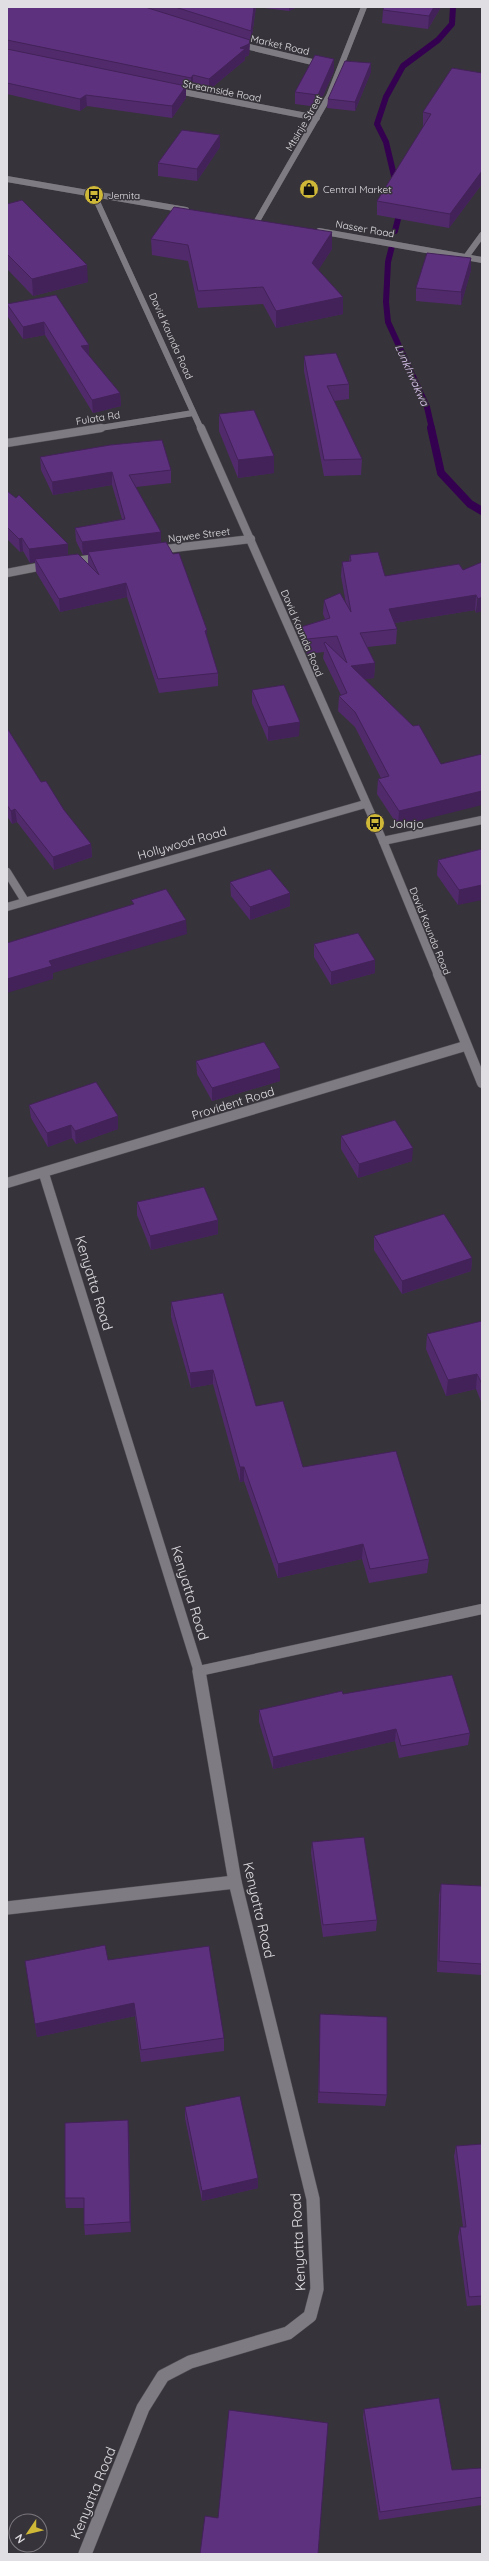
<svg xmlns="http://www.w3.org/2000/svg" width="489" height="2561" font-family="Quicksand,sans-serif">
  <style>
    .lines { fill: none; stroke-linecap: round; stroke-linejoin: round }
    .stream-far1 { stroke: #340050; stroke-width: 6 }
    .stream { stroke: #340050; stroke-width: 8 }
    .minor-far3-casing { stroke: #545257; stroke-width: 6 }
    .minor-far2-casing { stroke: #545257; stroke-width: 9 }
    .minor-far1-casing { stroke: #545257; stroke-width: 11 }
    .minor-casing { stroke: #545257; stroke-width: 14 }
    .minor-far3 { stroke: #7f7b83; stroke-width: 6 }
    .minor-far2 { stroke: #7f7b83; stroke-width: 8 }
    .minor-far1 { stroke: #7f7b83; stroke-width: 10 }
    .minor { stroke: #7f7b83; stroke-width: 13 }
    .wall { fill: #512a6c }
    .shaded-wall { fill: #422258 }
    .building { fill: #5e317e; stroke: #422258 }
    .labels { text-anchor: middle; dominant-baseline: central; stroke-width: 3; stroke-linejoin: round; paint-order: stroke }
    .far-street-label { font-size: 10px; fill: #e0dee2; stroke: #37333a }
    .far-poi-label { font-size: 10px; fill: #e0dee2; stroke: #37333a; text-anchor: start }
    .far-water-label { font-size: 11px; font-style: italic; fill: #e4cdf9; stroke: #37333a }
    .poi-label { font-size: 12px; fill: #e0dee2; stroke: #37333a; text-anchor: start }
    .street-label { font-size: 12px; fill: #e0dee2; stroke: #37333a }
    .near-street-label { font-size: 14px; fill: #e0dee2; stroke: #37333a }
  </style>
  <rect width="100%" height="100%" fill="#37333a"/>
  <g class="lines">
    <g class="stream-far1">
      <polyline points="401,184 395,180 386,142 377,124 386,97 403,66 438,40 452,24 453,7"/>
      <polyline points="395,231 401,207"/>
      <polyline points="392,246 388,262 386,302 388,322 427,407 432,429"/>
    </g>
    <polyline class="stream" points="431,428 441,473 470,504 482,511"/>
    <defs>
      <g id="minor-far3">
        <polyline points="237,44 325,65"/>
        <polyline points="173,90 317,118"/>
        <polyline points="7,179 186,210"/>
        <polyline points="94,195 201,429"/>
        <polyline points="257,221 329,96 364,7"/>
        <polyline points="319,231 482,260"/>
        <polyline points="466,257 482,235"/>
        <polyline points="94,429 193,413"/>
      </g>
      <g id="minor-far2">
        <polyline points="201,428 383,841 438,975"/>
        <polyline points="7,443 101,428"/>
        <polyline points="157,550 251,539"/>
        <polyline points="70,562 102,557"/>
        <polyline points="7,573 48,565"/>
        <polyline points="383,841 482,820"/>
        <polyline points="7,872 25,901"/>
        <polyline points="7,907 365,804"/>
      </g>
      <g id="minor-far1">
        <polyline points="438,974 482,1083"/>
        <polyline points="44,1174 199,1672"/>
        <polyline points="7,1183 465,1046"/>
        <polyline points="199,1671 482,1609"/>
      </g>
      <g id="minor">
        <polyline points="7,1908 235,1882"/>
        <polyline points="85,2554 143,2408 163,2376 190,2362 288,2333 310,2316 317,2289 313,2199 235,1882 199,1671"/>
      </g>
    </defs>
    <use href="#minor-far3" class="minor-far3-casing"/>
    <use href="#minor-far2" class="minor-far2-casing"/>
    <use href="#minor-far1" class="minor-far1-casing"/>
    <use href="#minor" class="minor-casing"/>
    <use href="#minor-far3" class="minor-far3"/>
    <use href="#minor-far2" class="minor-far2"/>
    <use href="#minor-far1" class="minor-far1"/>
    <use href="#minor" class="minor"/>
  </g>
  <g class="wall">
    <polygon points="7,7 297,7 289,11 256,7 251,42 250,42 249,55 245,57 245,60 209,90 193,86 191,90 186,88 186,98 172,118 87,106 80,111 7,94"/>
    <polygon points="441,7 428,29 382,23 383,10"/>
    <polygon points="334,71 318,107 295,104 295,92"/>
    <polygon points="371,72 355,111 327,108 328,99"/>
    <polygon points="482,73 482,184 449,228 377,215 377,201 424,126 423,126 423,112"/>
    <polygon points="220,147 197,181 158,176 158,163"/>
    <polygon points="7,204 88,282 33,296 7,269"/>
    <polygon points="151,239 332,249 318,270 343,297 343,314 276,328 263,304 198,308 188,261 152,255"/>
    <polygon points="471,270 461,305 416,301 416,288"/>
    <polygon points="56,295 89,356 120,393 121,406 93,413 45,335 23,339 8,317 7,304"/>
    <polygon points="304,356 349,384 349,399 334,401 362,459 361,475 324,476 304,371"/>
    <polygon points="219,414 274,473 238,478 219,431"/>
    <polygon points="40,457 171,470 171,483 136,487 161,532 161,543 207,638 218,673 218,686 159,693 127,597 60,612 36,572 35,562 30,563 23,551 20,552 7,539 7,491 68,544 68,555 88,565 88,555 83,555 76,541 75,528 122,519 112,485 53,495 41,470"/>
    <polygon points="350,555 385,576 463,570 482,562 476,613 475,610 395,623 397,629 396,644 367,647 375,663 374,678 364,679 413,726 398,826 377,794 378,779 381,778 355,727 338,711 339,696 341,695 323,658 324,652 307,654 301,641 301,627 325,619 323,614 324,600 346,604 341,576 342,562 349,561"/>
    <polygon points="252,690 299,736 268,741 252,703"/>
    <polygon points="7,728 41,782 91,844 92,857 54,870 17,822 12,824 7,816"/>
    <polygon points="482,849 458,905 437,875 438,860"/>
    <polygon points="230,882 290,906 250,920 231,896"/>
    <polygon points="314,944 375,973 331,985 314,957"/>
    <polygon points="196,1061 280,1081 212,1101 197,1074"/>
    <polygon points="29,1105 118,1129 76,1144 72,1138 48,1147 31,1118"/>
    <polygon points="341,1136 412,1161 358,1178 341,1149"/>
    <polygon points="137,1202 218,1220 218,1234 151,1250 137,1215"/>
    <polygon points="374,1236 472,1258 471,1271 402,1294 374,1250"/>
    <polygon points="171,1302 256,1406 303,1467 429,1559 427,1573 369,1583 362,1559 278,1578 244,1481 240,1482 213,1384 191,1388 171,1317"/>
    <polygon points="482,1321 482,1404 476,1389 446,1396 426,1349 427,1334"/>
    <polygon points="343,1694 470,1733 468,1745 399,1758 395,1741 273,1769 259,1722 259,1710"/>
    <polygon points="312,1842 377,1920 376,1931 323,1937 311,1853"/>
    <polygon points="441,1884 482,1886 482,1975 437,1972 439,1895"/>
    <polygon points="108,1960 224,2038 224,2051 141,2062 135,2016 37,2037 25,1961"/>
    <polygon points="320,2014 387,2095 385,2106 318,2103"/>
    <polygon points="185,2107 258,2178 258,2188 202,2201 185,2118"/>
    <polygon points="129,2131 131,2232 85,2235 84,2225 84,2208 66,2208 65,2198"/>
    <polygon points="482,2144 482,2305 467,2306 458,2237 460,2227 463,2227 454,2156 456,2146"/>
    <polygon points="364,2409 452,2470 482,2468 482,2505 379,2520 363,2417"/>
  </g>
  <g class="shaded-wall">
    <polygon points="254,7 256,7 251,42 251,31"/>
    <polygon points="289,7 297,7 289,11"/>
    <polygon points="434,7 441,7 428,29 429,16"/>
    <polygon points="250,40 249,55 245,57 245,60 209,90 209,79"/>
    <polygon points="334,59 334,71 318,107 318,95"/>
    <polygon points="371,63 371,72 355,111 355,102"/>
    <polygon points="193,75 193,86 191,90 191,78"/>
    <polygon points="186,86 186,98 172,118 172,106"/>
    <polygon points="86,95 87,106 80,111 80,99"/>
    <polygon points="220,135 220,147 197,181 197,169"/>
    <polygon points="482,171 482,184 449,228 450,214"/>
    <polygon points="332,232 332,249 312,280 312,263"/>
    <polygon points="471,258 471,270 461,305 461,292"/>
    <polygon points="87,265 88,282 33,296 32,279"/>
    <polygon points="343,297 343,314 276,328 276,311"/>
    <polygon points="44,322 45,335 23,339 23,327"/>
    <polygon points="89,345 89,358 81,346"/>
    <polygon points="120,393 121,406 93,413 92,400"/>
    <polygon points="274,456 274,473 238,478 238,460"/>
    <polygon points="112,472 112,485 53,495 52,482"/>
    <polygon points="161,532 161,545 88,552 88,555 83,555 82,542"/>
    <polygon points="22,538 23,551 20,552 19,539"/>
    <polygon points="68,544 68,557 35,559 35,562 30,563 29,549"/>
    <polygon points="126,583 127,597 60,612 59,599"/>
    <polygon points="476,595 475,610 388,624 389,609"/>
    <polygon points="482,597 482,611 476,613 478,599"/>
    <polygon points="207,630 207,644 205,631"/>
    <polygon points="375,663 374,678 350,681 351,666"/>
    <polygon points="300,722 299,736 268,741 268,727"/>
    <polygon points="482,791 482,805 398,826 399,811"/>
    <polygon points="15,809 17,822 12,824 11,811"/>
    <polygon points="91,844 92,857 54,870 53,857"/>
    <polygon points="482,885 482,900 458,905 459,890"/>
    <polygon points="290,893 290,906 250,920 250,907"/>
    <polygon points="186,920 187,934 53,973 53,979 7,993 7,979 49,961"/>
    <polygon points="375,960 375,973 331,985 331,972"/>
    <polygon points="280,1068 280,1081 212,1101 212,1088"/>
    <polygon points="118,1116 118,1129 76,1144 75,1131"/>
    <polygon points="71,1125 72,1138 48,1147 47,1133"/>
    <polygon points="413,1148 412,1161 358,1178 359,1164"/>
    <polygon points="218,1220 218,1234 151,1250 150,1236"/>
    <polygon points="472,1258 471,1271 402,1294 402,1281"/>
    <polygon points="213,1370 213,1384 191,1388 190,1373"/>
    <polygon points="477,1374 476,1389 446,1396 448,1380"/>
    <polygon points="240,1467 244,1467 244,1481 240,1482"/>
    <polygon points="363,1544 362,1559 278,1578 278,1564"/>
    <polygon points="396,1729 395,1741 273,1769 273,1757"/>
    <polygon points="134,2003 135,2016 37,2037 35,2024"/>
    <polygon points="128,2120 129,2131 131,2232 130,2222"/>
    <polygon points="258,2178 258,2188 202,2201 202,2191"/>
  </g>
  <g class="building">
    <polygon points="7,7 145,7 250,40 249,44 240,48 245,49 209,79 193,75 191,78 7,40"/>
    <polygon points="175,7 254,7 251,31"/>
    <polygon points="384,7 434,7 429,16 383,10"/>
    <polygon points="7,49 186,86 172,106 86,95 80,99 7,83"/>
    <polygon points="315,55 334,59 318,95 295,92"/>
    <polygon points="345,61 371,63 355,102 328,99"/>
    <polygon points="452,68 482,73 482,171 450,214 377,201 431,114 423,112"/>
    <polygon points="182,130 220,135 197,169 158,163"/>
    <polygon points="22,200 87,265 32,279 7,254 7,204"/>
    <polygon points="174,207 332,232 312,263 343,297 276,311 263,287 198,291 188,245 151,239"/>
    <polygon points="427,253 471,258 461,292 416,288"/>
    <polygon points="56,295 89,345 81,346 120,393 92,400 44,322 23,327 7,304"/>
    <polygon points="336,353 349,384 327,386 362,459 324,460 304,356"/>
    <polygon points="254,410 274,456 238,460 219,414"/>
    <polygon points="162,440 171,470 129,475 161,532 82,542 75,528 125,519 112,472 52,482 40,457 110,445"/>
    <polygon points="7,491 16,498 19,495 68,544 29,549 22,538 19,539 7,527"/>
    <polygon points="166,542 173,554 179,553 207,630 205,631 218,673 158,679 126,583 59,599 35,559 78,554 99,575 88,552"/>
    <polygon points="378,552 385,576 459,564 463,570 482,562 482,597 478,599 476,595 389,609 397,629 360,633 375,663 351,666 413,726 419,725 441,764 482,754 482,791 399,811 378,779 389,776 355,712 339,696 347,693 324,643 325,642 347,663 337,636 307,639 301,627 330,618 324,600 340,593 351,612 342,562 351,561 350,555"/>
    <polygon points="284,685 300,722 268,727 252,690"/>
    <polygon points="7,728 41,782 46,781 64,810 91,844 53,857 15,809 11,811 7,805"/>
    <polygon points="482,849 482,885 459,890 438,860"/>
    <polygon points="270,869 290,893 250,907 230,882"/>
    <polygon points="166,889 186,920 49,961 52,966 7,979 7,943 134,904 131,900"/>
    <polygon points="358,933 375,960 331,972 314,944"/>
    <polygon points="264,1042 280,1068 212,1088 196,1061"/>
    <polygon points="96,1082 118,1116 75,1131 71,1125 47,1133 29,1105"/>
    <polygon points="395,1120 413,1148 359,1164 341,1136"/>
    <polygon points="204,1187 218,1220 150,1236 137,1202"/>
    <polygon points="444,1214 472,1258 402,1281 374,1236"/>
    <polygon points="223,1293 256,1406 283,1401 303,1467 396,1451 429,1559 370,1569 363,1544 278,1564 244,1467 240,1467 213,1370 190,1373 171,1302"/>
    <polygon points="482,1321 482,1384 477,1374 448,1380 427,1334"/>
    <polygon points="452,1675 470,1733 401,1746 396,1729 273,1757 259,1710 342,1691 343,1694"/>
    <polygon points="364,1837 377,1920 323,1925 312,1842"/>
    <polygon points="441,1884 482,1886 482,1964 439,1961"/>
    <polygon points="105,1945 108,1960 209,1946 224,2038 141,2050 134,2003 35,2024 25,1961"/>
    <polygon points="320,2014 387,2017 387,2095 319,2092"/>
    <polygon points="240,2096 258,2178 202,2191 185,2107"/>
    <polygon points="128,2120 130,2222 84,2225 84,2198 65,2198 65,2123"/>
    <polygon points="482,2144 482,2296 469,2297 460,2227 466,2227 456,2146"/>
    <polygon points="439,2398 452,2470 482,2468 482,2497 380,2512 364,2409"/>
    <polygon points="229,2410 328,2423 318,2554 200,2554 205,2516 218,2518"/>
  </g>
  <defs>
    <symbol id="shop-disc" viewBox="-11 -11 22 22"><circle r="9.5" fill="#cfb837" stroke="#37333a"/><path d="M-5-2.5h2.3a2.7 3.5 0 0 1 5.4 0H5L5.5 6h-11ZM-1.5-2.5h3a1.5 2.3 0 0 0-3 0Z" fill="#111"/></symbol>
    <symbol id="bus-disc" viewBox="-11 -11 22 22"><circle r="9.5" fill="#cfb837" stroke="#37333a"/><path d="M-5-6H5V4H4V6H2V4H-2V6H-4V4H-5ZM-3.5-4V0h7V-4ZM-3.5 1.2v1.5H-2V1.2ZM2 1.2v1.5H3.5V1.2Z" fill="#111"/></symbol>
  </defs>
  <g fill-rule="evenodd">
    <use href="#shop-disc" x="298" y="178" width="22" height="22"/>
    <use href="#bus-disc" x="83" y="184" width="22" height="22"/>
    <use href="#bus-disc" x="364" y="812" width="22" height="22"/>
  </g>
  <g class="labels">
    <g class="far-street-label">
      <text transform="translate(280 45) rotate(13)">Market Road</text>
      <text transform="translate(222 91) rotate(11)">Streamside Road</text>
      <text transform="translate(304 123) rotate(-60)">Mtsinje Street</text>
      <text transform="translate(365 229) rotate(10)">Nasser Road</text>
      <text transform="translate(171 336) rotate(66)">David Kaunda Road</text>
      <text transform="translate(98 418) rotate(-9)">Fulata Rd</text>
      <text transform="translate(199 535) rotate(-7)">Ngwee Street</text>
      <text transform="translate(302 633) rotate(67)">David Kaunda Road</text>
      <text transform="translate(430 931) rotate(68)">David Kaunda Road</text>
    </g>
    <g class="far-poi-label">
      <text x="323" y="189">Central Market</text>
      <text x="108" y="195">Jemita</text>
    </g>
    <g class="far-water-label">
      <text transform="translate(412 375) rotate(66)">Lunkhwakwa</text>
    </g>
    <g class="poi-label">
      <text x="389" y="823">Jolajo</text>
    </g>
    <g class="street-label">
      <text transform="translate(182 843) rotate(-16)">Hollywood Road</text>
      <text transform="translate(233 1103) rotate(-17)">Provident Road</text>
    </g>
    <g class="near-street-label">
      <text transform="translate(94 1283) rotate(73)">Kenyatta Road</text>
      <text transform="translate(190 1593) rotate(73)">Kenyatta Road</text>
      <text transform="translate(259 1910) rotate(77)">Kenyatta Road</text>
      <text transform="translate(298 2242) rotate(-93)">Kenyatta Road</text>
      <text transform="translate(93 2493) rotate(-68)">Kenyatta Road</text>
    </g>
  </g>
  <rect width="489" height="2561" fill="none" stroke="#e0dee2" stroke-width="16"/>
  <g transform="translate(28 2533) rotate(235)"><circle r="19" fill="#37333a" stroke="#7b777d"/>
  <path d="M0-3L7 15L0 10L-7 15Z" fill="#cfb837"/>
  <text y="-6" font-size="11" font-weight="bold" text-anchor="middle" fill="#e0dee2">N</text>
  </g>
</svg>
